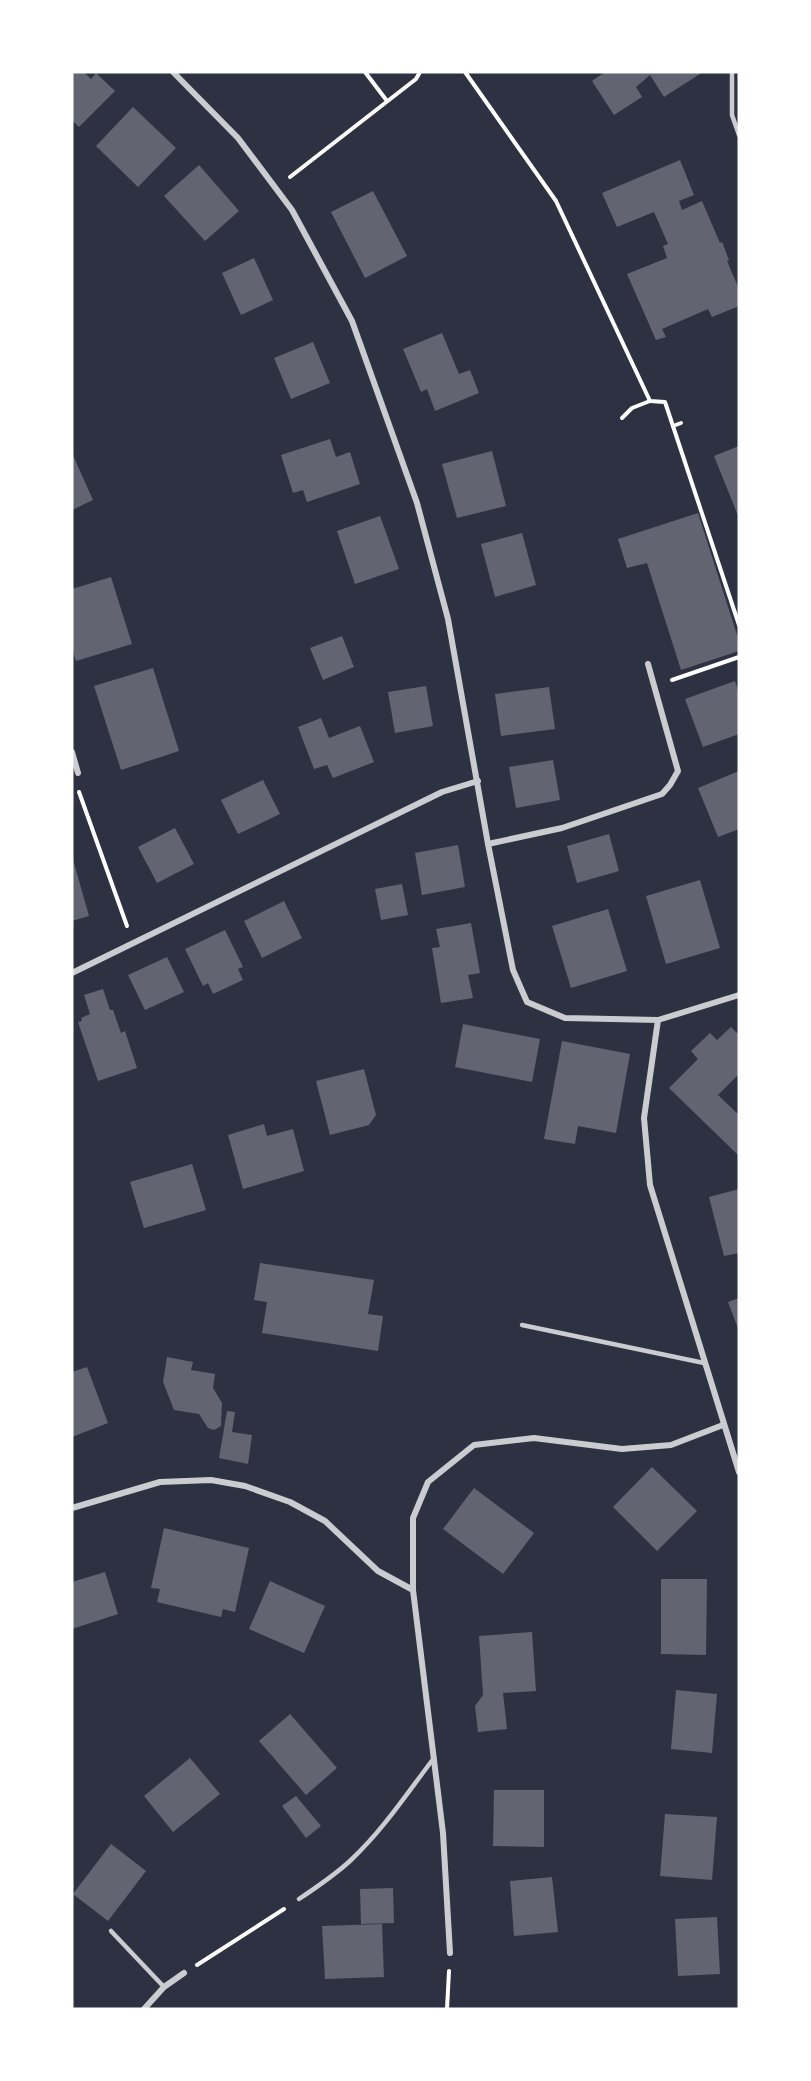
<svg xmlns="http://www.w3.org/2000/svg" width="811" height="2081" font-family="'Titillium Web',sans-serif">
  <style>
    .building { fill: #626471 }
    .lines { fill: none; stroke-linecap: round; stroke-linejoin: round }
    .path { stroke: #fff; stroke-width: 4 }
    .service { stroke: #caccd0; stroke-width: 4.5 }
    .minor { stroke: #caccd0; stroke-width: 6 }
  </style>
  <rect width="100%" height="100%" fill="#2d3142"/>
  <g class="building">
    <polygon points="72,72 84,72 91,79 96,73 115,91 79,127 72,120"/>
    <polygon points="605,72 703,72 664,97 650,75 636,87 642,97 614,115 592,81"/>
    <polygon points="133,107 176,148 138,187 96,146"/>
    <polygon points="680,160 694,195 679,201 682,210 702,201 720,243 722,242 729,260 727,261 739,289 739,306 712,317 708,309 662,329 666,337 656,340 627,274 667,258 663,246 668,244 654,212 617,227 602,193"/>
    <polygon points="199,165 239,211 205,241 164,196"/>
    <polygon points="373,191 407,256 365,278 331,212"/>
    <polygon points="254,258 273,300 241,315 222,273"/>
    <polygon points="442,333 459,374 470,370 479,393 435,411 427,389 421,392 403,349"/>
    <polygon points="313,342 330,383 291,399 274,358"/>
    <polygon points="330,439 336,457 350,452 360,484 307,502 303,490 293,493 281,455"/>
    <polygon points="739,446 739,518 714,456"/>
    <polygon points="492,451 506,506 457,518 442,464"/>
    <polygon points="72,453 93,500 72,510"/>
    <polygon points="698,513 739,641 739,651 681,670 647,563 627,568 618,539"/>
    <polygon points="380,516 399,569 355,584 337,531"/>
    <polygon points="522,533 536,585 495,597 481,544"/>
    <polygon points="111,577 132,644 76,661 72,648 72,589"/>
    <polygon points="342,636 354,667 323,680 310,648"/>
    <polygon points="153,668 179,751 121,770 94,686"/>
    <polygon points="735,681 739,694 739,734 703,747 685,699"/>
    <polygon points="426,686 433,726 395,733 388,692"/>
    <polygon points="549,687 555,729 501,736 495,694"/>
    <polygon points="321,718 329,738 360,726 374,762 333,778 327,765 314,769 298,727"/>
    <polygon points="553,760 560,800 516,808 509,767"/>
    <polygon points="739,771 739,829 718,837 698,788"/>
    <polygon points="263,780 280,814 238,834 221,800"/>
    <polygon points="175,828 194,864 157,883 138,847"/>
    <polygon points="609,834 619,871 577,883 567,846"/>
    <polygon points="458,845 465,887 422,895 415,853"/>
    <polygon points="72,856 89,916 72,921"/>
    <polygon points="700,880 720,948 666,964 646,896"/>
    <polygon points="402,884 408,915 381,920 375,889"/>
    <polygon points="284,901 302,938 262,958 244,921"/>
    <polygon points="608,909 627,971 571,988 552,926"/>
    <polygon points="471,923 480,973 468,975 473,998 441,1003 432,948 440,947 436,929"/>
    <polygon points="225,930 243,967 238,969 243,980 213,994 208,983 203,986 185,949"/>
    <polygon points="167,957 184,992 145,1010 128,975"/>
    <polygon points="103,989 110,1010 113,1010 121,1033 125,1031 137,1068 98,1081 78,1022 82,1021 81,1018 90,1014 84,995"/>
    <polygon points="463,1024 540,1039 532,1082 455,1067"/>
    <polygon points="731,1027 739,1035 739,1074 718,1095 739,1115 739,1156 669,1088 698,1059 691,1051 710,1033 717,1040"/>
    <polygon points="562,1041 630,1054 616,1133 578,1126 575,1144 544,1139"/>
    <polygon points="364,1069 376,1115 369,1125 330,1135 316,1081"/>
    <polygon points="264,1124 267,1136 293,1129 304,1171 243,1189 228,1135"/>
    <polygon points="192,1164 206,1210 144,1228 130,1182"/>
    <polygon points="739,1189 739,1253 724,1256 709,1197"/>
    <polygon points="260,1263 374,1280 368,1314 383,1316 378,1351 262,1333 267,1302 254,1300"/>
    <polygon points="739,1298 739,1331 728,1302"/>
    <polygon points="167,1357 193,1362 191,1370 215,1374 213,1388 222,1403 221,1426 214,1430 208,1428 199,1414 174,1410 163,1382"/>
    <polygon points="87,1367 108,1423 72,1437 72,1372"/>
    <polygon points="227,1411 235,1412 232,1432 252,1435 248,1464 219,1458"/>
    <polygon points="652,1467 697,1511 657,1551 613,1507"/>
    <polygon points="474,1488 534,1533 503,1574 443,1529"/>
    <polygon points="164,1528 249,1548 235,1612 223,1609 221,1617 157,1602 160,1589 151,1588"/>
    <polygon points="105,1572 118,1614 72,1629 72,1582"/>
    <polygon points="661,1579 707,1579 706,1655 661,1654"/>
    <polygon points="270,1581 325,1606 304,1653 249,1629"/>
    <polygon points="532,1632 536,1691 503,1693 507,1729 478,1732 475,1706 483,1695 479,1636"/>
    <polygon points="676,1690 717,1694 712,1753 671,1749"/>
    <polygon points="290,1714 337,1768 306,1795 259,1741"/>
    <polygon points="190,1758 220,1794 173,1832 144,1796"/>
    <polygon points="494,1790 544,1790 544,1847 493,1846"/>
    <polygon points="296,1796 321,1826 306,1838 282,1806"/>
    <polygon points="665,1814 717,1817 712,1880 660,1876"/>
    <polygon points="111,1844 146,1871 108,1921 73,1894"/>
    <polygon points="552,1877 558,1932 514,1936 510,1881"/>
    <polygon points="393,1888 394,1923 361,1924 360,1889"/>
    <polygon points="717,1917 720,1974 678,1976 675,1919"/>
    <polygon points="382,1924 384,1977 325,1979 322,1926"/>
  </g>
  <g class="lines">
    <g class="path">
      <polyline points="365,72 387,101"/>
      <polyline points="465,72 556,201 650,401 665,402 739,625"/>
      <polyline points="290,177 416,79 420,72"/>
      <polyline points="622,418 632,408 650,401"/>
      <polyline points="673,426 681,423"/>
      <polyline points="672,680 739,657"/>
      <polyline points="79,792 127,926"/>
      <polyline points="197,1965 284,1909"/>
      <polyline points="447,2009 449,1971"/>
    </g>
    <g class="service">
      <polyline points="732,72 732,115 739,135"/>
      <polyline points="522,1325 704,1363"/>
      <path d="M299,1899C317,1887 335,1875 351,1860C383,1830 408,1792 434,1758"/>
      <polyline points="111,1931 164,1987"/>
    </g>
    <g class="minor">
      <polyline points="173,72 238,138 292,210 352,321 417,503 448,619 488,844 513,970 527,1002 565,1018 658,1020 739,995"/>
      <polyline points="72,752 78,773"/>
      <polyline points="488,844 562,828 662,794 670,785 678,771 648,664"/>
      <polyline points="72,973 442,792 478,781"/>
      <polyline points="658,1020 644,1118 650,1185 739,1472"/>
      <polyline points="72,1508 160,1482 211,1480 245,1486 290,1502 325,1521 378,1571 413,1590"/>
      <polyline points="450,1953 443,1833 413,1590 413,1518 428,1482 474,1445 534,1438 622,1449 671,1445 723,1425"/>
      <polyline points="144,2009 164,1987 184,1973"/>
    </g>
  </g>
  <rect width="811" height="2081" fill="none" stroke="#ffffff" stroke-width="147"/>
</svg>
